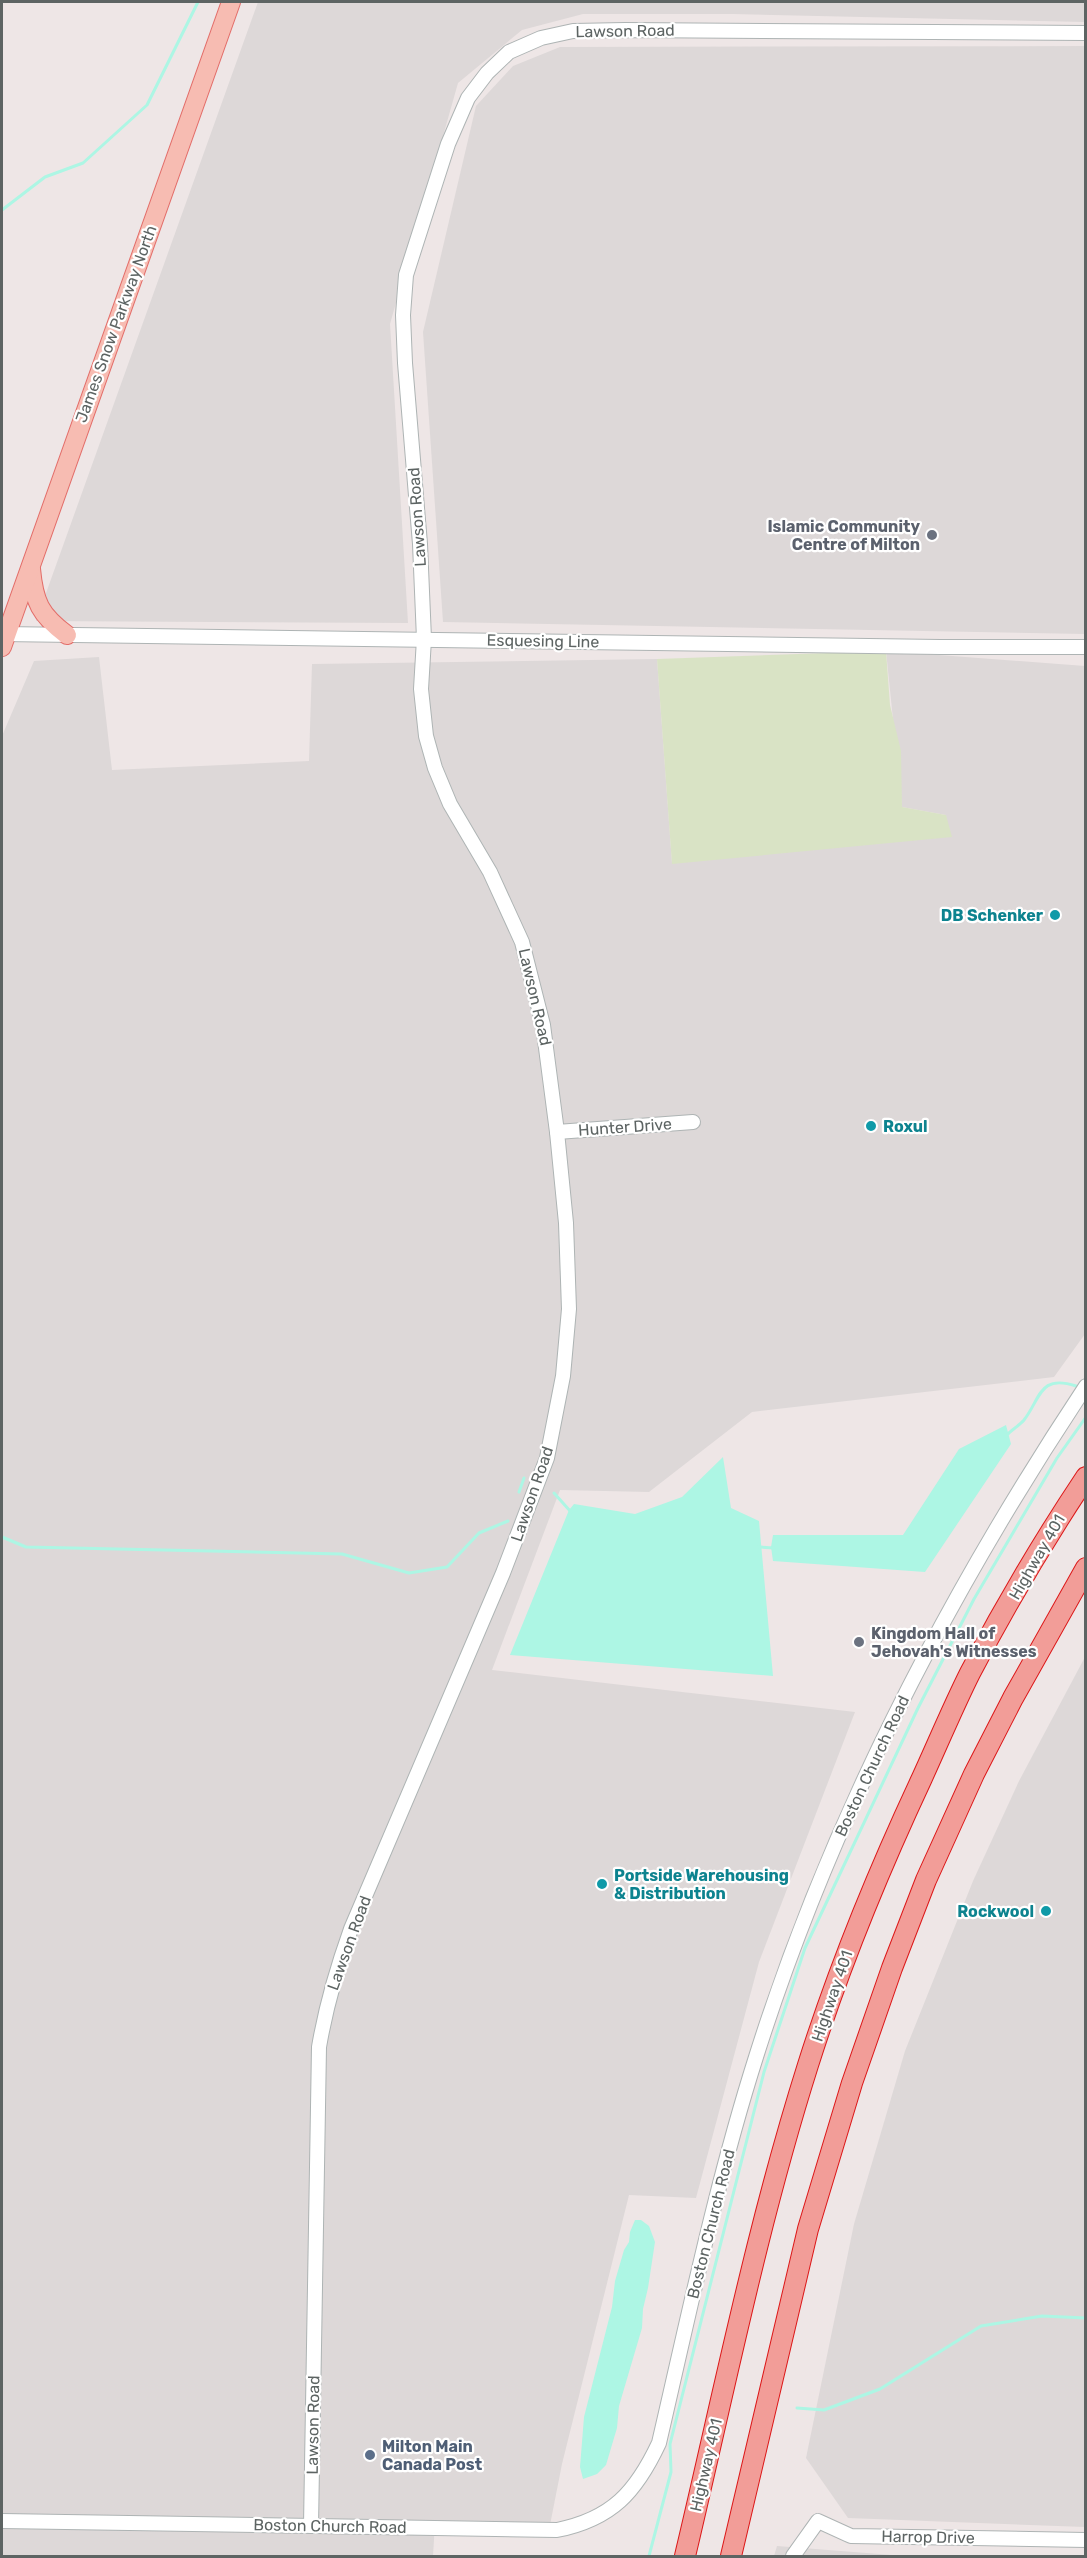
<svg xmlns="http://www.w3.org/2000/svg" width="1087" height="2558" font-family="Rubik,sans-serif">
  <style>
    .industrial { fill: #ddd8d8 }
    .green { fill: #d9e3c5 }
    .water { fill: #adf6e4 }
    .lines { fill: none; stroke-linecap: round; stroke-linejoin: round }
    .stream { stroke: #adf6e4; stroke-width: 3 }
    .minor-casing { stroke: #aeb4b4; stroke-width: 16 }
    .major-casing { stroke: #e36d69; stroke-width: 20 }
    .highway-casing { stroke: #dc1718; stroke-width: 22 }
    .minor { stroke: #fff; stroke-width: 14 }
    .major { stroke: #f7bcb2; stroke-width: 18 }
    .highway { stroke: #f29d98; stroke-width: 20 }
    .worship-dot { fill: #6b7280; stroke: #fff; stroke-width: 2 }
    .culture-dot { fill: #0f9aa8; stroke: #fff; stroke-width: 2 }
    .service-dot { fill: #5c6f8a; stroke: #fff; stroke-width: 2 }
    .labels { text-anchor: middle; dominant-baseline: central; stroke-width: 4.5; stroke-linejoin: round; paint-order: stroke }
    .street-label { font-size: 16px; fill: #5d6463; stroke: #fff }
    .worship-label { font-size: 16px; font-weight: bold; fill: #5b616d; stroke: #fff; text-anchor: end }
    .culture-label { font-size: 16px; font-weight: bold; fill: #0d838f; stroke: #fff; text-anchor: end }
    .service-label { font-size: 16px; font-weight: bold; fill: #4e5e75; stroke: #fff; text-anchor: start }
  </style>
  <rect width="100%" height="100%" fill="#eee6e6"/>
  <g class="industrial">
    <polygon points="258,2 1085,2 1085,22 733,14 583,14 522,30 458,83 390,324 408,623 36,621"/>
    <polygon points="1085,46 1085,634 443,622 423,332 476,106 513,66 560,47"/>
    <polygon points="886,651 1085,666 1085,1334 1054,1377 752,1412 649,1492 560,1490 492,1670 855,1712 759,1962 696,2198 629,2195 562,2464 550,2525 435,2523 433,2556 2,2556 2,736 34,661 99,657 112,770 309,761 312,664 657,659 672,863 946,815 902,807"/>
    <polygon points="1085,1657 1085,2527 848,2518 806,2458 854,2224 905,2051 973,1881 1019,1781"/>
    <polygon points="777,2546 892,2555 1086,2556 774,2556"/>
  </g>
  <polygon class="green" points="886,651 890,705 901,751 902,807 946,815 952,837 672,864 657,659"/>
  <g class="water">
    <polygon points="1006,1425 1011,1444 925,1572 773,1561 771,1547 773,1535 903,1535 959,1449"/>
    <polygon points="723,1457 731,1508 759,1521 773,1676 510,1655 569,1510 574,1504 635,1514 682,1497"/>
    <polygon points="635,2220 641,2220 649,2226 655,2242 648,2288 643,2309 642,2328 619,2406 617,2428 606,2465 597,2474 583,2479 580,2467 584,2417 612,2307 615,2281 624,2250 629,2242 630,2232"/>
  </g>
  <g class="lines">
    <g class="stream">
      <polyline points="2,210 45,177 83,163 147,105 198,2"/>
      <path d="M1006,1436C1011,1430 1019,1426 1024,1420C1041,1398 1039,1374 1076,1386"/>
      <polyline points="519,1492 524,1478"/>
      <polyline points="554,1493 571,1512"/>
      <polyline points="2,1537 26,1547 342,1554 409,1573 447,1567 479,1533 508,1521"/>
      <polyline points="759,1547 774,1548"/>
      <polyline points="797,2408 824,2410 880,2389 981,2326 1042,2316 1086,2318"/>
      <polyline points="649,2556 671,2472 670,2444 764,2072 805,1948 918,1708 974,1599 1057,1458 1086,1417"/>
    </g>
    <defs>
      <g id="minor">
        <polyline points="2,634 940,647 1086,647"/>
        <polyline points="557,1132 693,1122"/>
        <path d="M2,2521L557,2530C612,2519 636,2492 659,2443C689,2314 716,2183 756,2057C831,1819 948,1594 1086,1386"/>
        <path d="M311,2526L319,2047C326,2006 337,1968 351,1929L503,1573L547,1458L563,1376L569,1309L566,1223L557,1132L543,1025L522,942L490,872L450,804L435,768L426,736L421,689L424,639L420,544L405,363L403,315L406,275L448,144L468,98L487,73L509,52L541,38L573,31L625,30L1086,33"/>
        <polyline points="793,2556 818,2521 851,2536 1086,2540"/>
      </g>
      <g id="major">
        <path d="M31,569C34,602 40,615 67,635"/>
        <polyline points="2,647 231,2"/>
      </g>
      <g id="highway">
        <path d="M685,2556C724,2392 757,2226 808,2065C839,1967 878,1872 922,1778C938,1743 953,1707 970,1673C1005,1606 1044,1540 1086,1477"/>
        <polyline points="731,2556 808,2229 852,2083 892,1968 926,1880 974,1774 1013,1698 1086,1568"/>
      </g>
    </defs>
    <use href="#minor" class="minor-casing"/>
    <use href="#major" class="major-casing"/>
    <use href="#highway" class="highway-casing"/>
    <use href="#minor" class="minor"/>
    <use href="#major" class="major"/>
    <use href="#highway" class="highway"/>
  </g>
  <g class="worship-dot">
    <circle cx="932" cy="535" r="6"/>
    <circle cx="859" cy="1642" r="6"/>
  </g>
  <g class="culture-dot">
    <circle cx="1055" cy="915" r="6"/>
    <circle cx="871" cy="1126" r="6"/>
    <circle cx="602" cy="1884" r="6"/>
    <circle cx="1046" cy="1911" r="6"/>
  </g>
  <circle class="service-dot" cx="370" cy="2455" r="6"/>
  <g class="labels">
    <g class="street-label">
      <text transform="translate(625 31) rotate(-1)">Lawson Road</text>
      <text transform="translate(116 324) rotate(-70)">James Snow Parkway North</text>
      <text transform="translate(417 517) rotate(-94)">Lawson Road</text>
      <text transform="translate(543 641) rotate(1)">Esquesing Line</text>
      <text transform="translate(535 997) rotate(77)">Lawson Road</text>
      <text transform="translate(625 1127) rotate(-4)">Hunter Drive</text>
      <text transform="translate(532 1494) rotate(-71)">Lawson Road</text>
      <text transform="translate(1037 1557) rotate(-60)">Highway 401</text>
      <text transform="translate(872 1766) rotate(-65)">Boston Church Road</text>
      <text transform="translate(349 1943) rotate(-70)">Lawson Road</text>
      <text transform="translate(832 1996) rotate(-71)">Highway 401</text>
      <text transform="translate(711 2224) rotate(-76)">Boston Church Road</text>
      <text transform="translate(313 2425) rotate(-89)">Lawson Road</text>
      <text transform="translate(706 2465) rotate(-77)">Highway 401</text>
      <text transform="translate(330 2526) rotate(1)">Boston Church Road</text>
      <text transform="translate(928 2537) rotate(1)">Harrop Drive</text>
    </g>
    <g class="worship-label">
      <text x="920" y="526">Islamic Community<tspan x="920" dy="18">Centre of Milton</tspan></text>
      <text x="871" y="1633" text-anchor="start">Kingdom Hall of<tspan x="871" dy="18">Jehovah's Witnesses</tspan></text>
    </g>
    <g class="culture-label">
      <text x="1043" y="915">DB Schenker</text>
      <text x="883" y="1126" text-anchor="start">Roxul</text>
      <text x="614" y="1875" text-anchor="start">Portside Warehousing<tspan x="614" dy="18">&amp; Distribution</tspan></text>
      <text x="1034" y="1911">Rockwool</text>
    </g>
    <g class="service-label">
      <text x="382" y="2446">Milton Main<tspan x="382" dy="18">Canada Post</tspan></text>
    </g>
  </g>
  <rect width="1087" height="2558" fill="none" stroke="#5d6463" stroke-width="6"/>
</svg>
